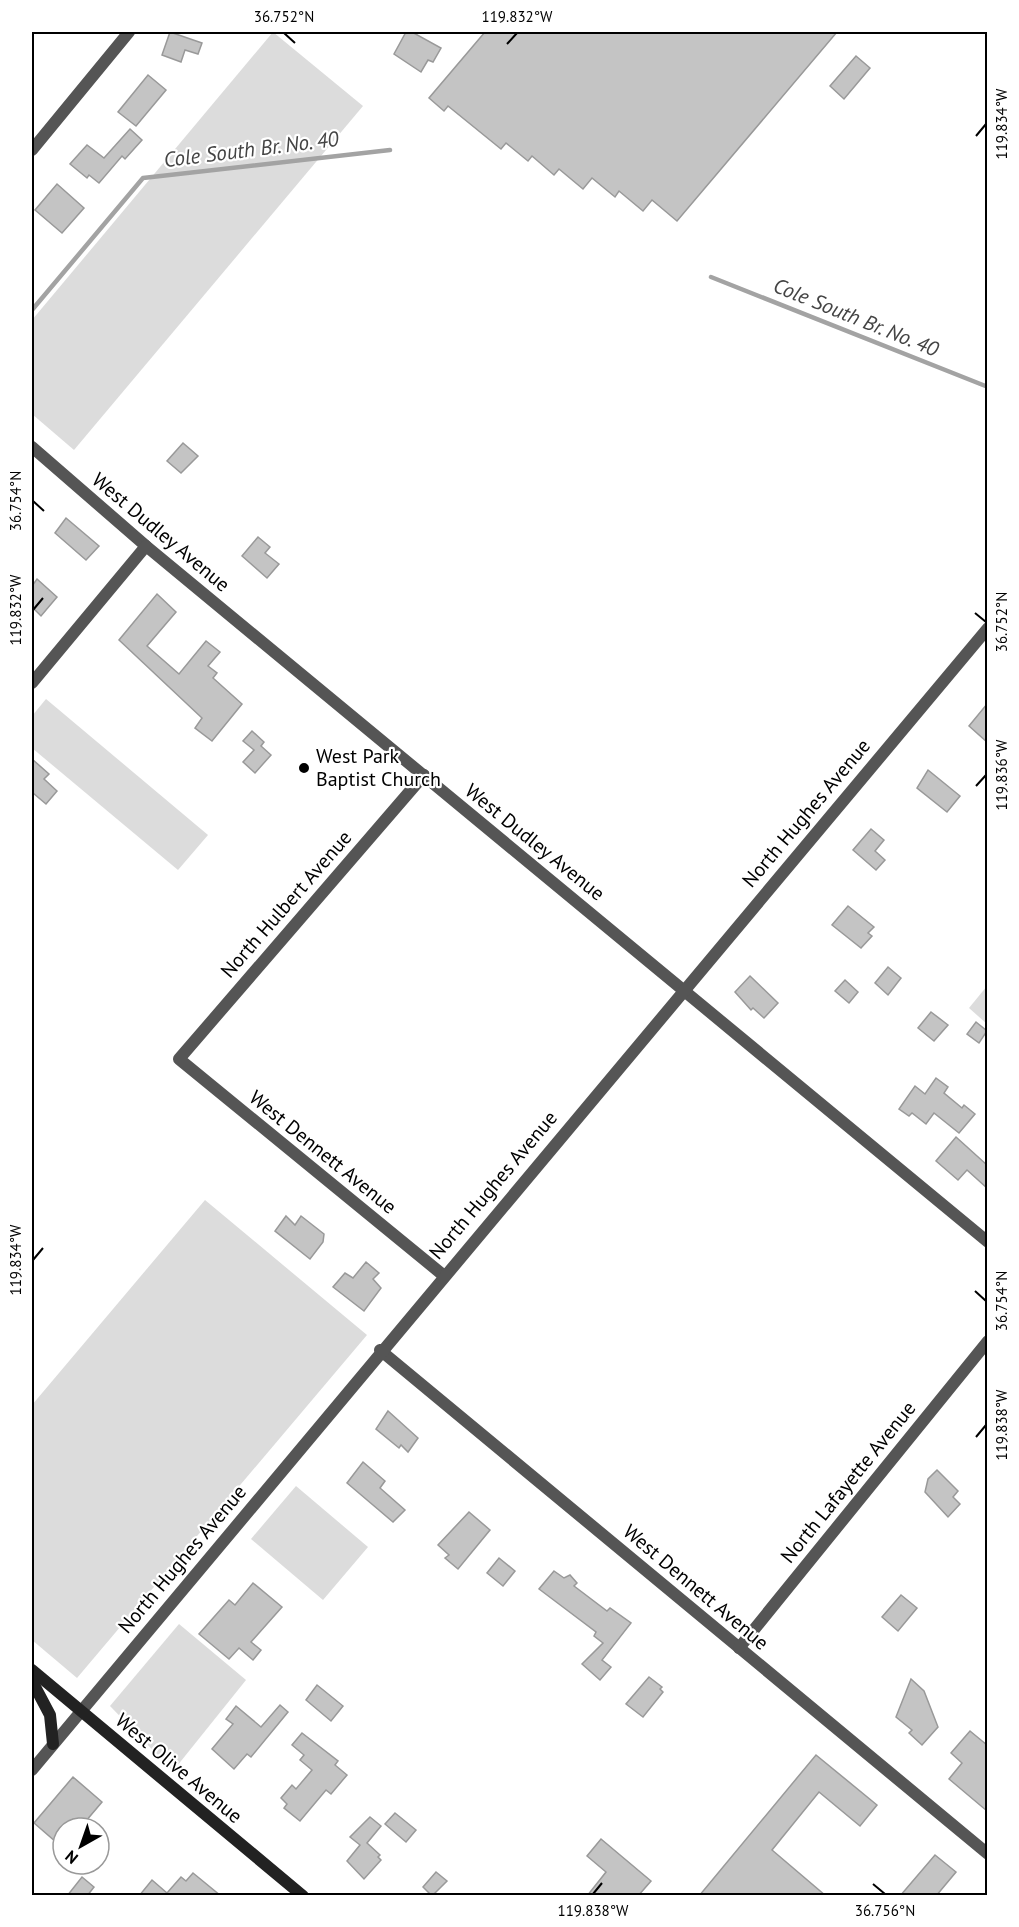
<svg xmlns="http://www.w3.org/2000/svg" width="1019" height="1927" font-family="'PT Sans',sans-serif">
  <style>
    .green { fill: #dcdcdc }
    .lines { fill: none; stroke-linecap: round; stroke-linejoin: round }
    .stream { stroke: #a3a3a3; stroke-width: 4.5 }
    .building { fill: #c4c4c4; stroke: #999; stroke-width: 1.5 }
    .minor { stroke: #555; stroke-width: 12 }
    .tertiary { stroke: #555; stroke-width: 12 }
    .secondary { stroke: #222; stroke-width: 12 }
    .ticks { fill: none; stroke: #000; stroke-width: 2 }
    .poi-dot { fill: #000; stroke: #fff; stroke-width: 2 }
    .labels { text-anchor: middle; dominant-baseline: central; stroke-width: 4.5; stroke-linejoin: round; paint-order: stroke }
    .street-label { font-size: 20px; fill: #000; stroke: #fff }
    .poi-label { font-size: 20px; fill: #000; stroke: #fff; text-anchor: start }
    .water-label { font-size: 21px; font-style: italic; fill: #444; stroke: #fff }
    .neatline { fill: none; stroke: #000; stroke-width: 2 }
    .ticks-label { font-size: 15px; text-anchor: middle; fill: #000 }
  </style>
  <rect width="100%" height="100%" fill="#fff"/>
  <g class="green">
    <polygon points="273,32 363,106 74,450 32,414 32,320"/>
    <polygon points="46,699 208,835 178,870 32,748 32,716"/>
    <polygon points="987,986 987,1024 969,1008"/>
    <polygon points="205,1200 367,1335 77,1678 32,1640 32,1405"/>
    <polygon points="296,1486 368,1547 323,1600 251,1539"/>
    <polygon points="179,1624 246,1680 173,1771 110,1706"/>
  </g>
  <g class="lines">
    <g class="stream">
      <polyline points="711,277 988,387"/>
      <polyline points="32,310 143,178 390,150"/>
    </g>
  </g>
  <g class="building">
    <polygon points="170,32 202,43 198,54 185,50 181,62 162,55"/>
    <polygon points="406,32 412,32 441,48 433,62 428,60 421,72 394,54"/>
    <polygon points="485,32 837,32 677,221 652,200 643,211 619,191 615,197 592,178 583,189 559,169 554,175 532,156 528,161 506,143 501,149 448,106 444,111 429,98"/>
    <polygon points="856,56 870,68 844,99 830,86"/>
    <polygon points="148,75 166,90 136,126 118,112"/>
    <polygon points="130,129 142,140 125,159 122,156 99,183 89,175 87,178 70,164 87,145 104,158"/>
    <polygon points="57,184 84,208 62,233 35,210"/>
    <polygon points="183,443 198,456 181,473 167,461"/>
    <polygon points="66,518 99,546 86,560 55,533"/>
    <polygon points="258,537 270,547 265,553 279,564 267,578 242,556"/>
    <polygon points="37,579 57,597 41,616 32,607 32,586"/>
    <polygon points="157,594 176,612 147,646 179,674 206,641 220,652 208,666 217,673 213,678 242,704 212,741 195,728 202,718 119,640"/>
    <polygon points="987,704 987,742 969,726"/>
    <polygon points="252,731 264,742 261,746 271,755 255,773 243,762 254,750 243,741"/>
    <polygon points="32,759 49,774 44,779 57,791 46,804 33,793 32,794"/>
    <polygon points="928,770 960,796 947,812 917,788"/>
    <polygon points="871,829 884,840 875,851 885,860 876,870 853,850"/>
    <polygon points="848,906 874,927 868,933 872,936 861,948 832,925"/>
    <polygon points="888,967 901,978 888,995 875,983"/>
    <polygon points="750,976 778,1003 764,1018 753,1008 751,1010 735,992"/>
    <polygon points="845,980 858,992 849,1003 835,991"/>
    <polygon points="931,1012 948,1025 934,1041 918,1028"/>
    <polygon points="976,1022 987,1031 979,1043 967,1034"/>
    <polygon points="936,1078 948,1087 944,1093 962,1108 964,1105 975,1114 959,1133 934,1113 926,1124 912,1113 909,1116 899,1109 915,1086 925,1094"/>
    <polygon points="956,1137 987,1165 987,1188 967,1170 958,1180 936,1161"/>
    <polygon points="286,1216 295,1225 301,1216 324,1234 323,1242 310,1259 275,1231"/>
    <polygon points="366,1262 379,1273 373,1279 381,1288 364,1311 333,1287 345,1273 353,1278"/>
    <polygon points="388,1411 418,1438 408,1452 401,1445 399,1448 376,1429"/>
    <polygon points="363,1462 385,1481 380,1488 405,1510 393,1522 347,1483"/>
    <polygon points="937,1470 958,1491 953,1497 960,1504 948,1517 925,1492 928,1479"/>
    <polygon points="469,1512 490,1530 458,1569 445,1558 449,1555 438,1545"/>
    <polygon points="499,1558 515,1571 503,1586 487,1573"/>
    <polygon points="554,1571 564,1578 570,1575 577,1583 574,1586 607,1611 610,1608 631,1623 602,1660 611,1667 600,1680 582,1664 603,1643 594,1636 596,1632 539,1589"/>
    <polygon points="253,1583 282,1607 251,1642 261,1650 253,1660 239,1648 229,1659 199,1634 229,1600 235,1605"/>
    <polygon points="901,1595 917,1608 898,1631 882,1617"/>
    <polygon points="649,1677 662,1687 660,1689 663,1692 643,1717 626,1704"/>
    <polygon points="911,1679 924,1691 938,1727 922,1745 909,1733 912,1730 896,1717"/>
    <polygon points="317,1685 343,1706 331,1721 306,1700"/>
    <polygon points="280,1705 288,1712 251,1757 247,1754 234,1769 212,1749 233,1724 226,1719 236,1706 261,1727"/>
    <polygon points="970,1731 987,1745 987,1811 949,1779 962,1763 951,1753"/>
    <polygon points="302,1733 338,1761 335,1765 347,1775 331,1794 326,1790 300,1821 284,1808 287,1804 281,1798 292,1785 296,1789 312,1770 300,1760 304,1755 292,1745"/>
    <polygon points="816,1755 877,1805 860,1826 819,1792 772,1850 826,1896 699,1896"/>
    <polygon points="73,1777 102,1802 80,1828 63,1828 63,1848 34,1823"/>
    <polygon points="395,1813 416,1830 406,1842 385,1824"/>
    <polygon points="370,1817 381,1826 367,1843 380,1855 378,1857 381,1860 364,1879 347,1861 360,1845 350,1837"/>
    <polygon points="601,1839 651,1881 638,1896 587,1896 606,1872 587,1856"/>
    <polygon points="935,1855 956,1872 936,1896 900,1896"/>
    <polygon points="436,1872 447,1881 432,1896 423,1887"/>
    <polygon points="193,1873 221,1896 139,1896 152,1880 167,1893 181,1877 186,1881"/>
    <polygon points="82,1877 94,1887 87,1896 67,1896"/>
  </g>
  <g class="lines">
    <g class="minor">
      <polyline points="32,150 129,32"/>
      <polyline points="32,447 146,546 988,1242"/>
      <polyline points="32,683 146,546"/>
      <polyline points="424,775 179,1059 443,1275"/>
      <polyline points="380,1350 988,1854"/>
      <polyline points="739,1648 988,1341"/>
    </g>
    <polyline class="tertiary" points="32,1770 988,628"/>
    <g class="secondary">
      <polyline points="32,1670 303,1896"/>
      <polyline points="32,1681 50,1715 53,1744"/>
    </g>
  </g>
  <path class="ticks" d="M284,33L295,43M507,44L517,33M976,136L986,124M33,501L44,511M33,610L43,598M975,613L986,622M976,786L986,775M33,1260L43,1248M975,1291L986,1301M976,1437L986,1425M873,1884L885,1894M593,1894L602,1883"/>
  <circle class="poi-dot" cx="304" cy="768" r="6"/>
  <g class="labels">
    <g class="street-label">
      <text transform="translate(161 532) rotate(40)">West Dudley Avenue</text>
      <text transform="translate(806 813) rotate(-50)">North Hughes Avenue</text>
      <text transform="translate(535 842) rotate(39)">West Dudley Avenue</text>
      <text transform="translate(286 904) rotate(-49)">North Hulbert Avenue</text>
      <text transform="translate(323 1152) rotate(39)">West Dennett Avenue</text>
      <text transform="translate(493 1185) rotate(-50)">North Hughes Avenue</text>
      <text transform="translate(848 1482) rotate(-51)">North Lafayette Avenue</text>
      <text transform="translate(182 1559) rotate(-50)">North Hughes Avenue</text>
      <text transform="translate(696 1587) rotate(40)">West Dennett Avenue</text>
      <text transform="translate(179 1768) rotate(40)">West Olive Avenue</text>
    </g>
    <g class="poi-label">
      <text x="316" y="756">West Park<tspan x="316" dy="23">Baptist Church</tspan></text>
    </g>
    <g class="water-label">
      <text transform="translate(251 149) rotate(-7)">Cole South Br. No. 40</text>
      <text transform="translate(856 317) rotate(22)">Cole South Br. No. 40</text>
    </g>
  </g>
  <rect width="1019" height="1927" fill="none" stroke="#ffffff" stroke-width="66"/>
  <g transform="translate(81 1846) rotate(220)"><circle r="28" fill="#ffffff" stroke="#999999" stroke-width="1.5"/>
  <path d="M0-4.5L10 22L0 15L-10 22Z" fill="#000000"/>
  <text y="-9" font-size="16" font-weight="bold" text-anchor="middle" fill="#000000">N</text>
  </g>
  <rect x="33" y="33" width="953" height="1861" class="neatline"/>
  <g class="ticks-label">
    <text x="284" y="22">36.752°N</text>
    <text x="517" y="22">119.832°W</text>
    <text transform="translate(1002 124) rotate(-90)" y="5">119.834°W</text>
    <text transform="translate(16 501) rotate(-90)" y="5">36.754°N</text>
    <text transform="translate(16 610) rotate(-90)" y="5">119.832°W</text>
    <text transform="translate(1002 622) rotate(-90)" y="5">36.752°N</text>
    <text transform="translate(1002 775) rotate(-90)" y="5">119.836°W</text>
    <text transform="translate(16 1260) rotate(-90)" y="5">119.834°W</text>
    <text transform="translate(1002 1301) rotate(-90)" y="5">36.754°N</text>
    <text transform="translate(1002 1425) rotate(-90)" y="5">119.838°W</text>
    <text x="593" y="1916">119.838°W</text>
    <text x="885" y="1916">36.756°N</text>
  </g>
</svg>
